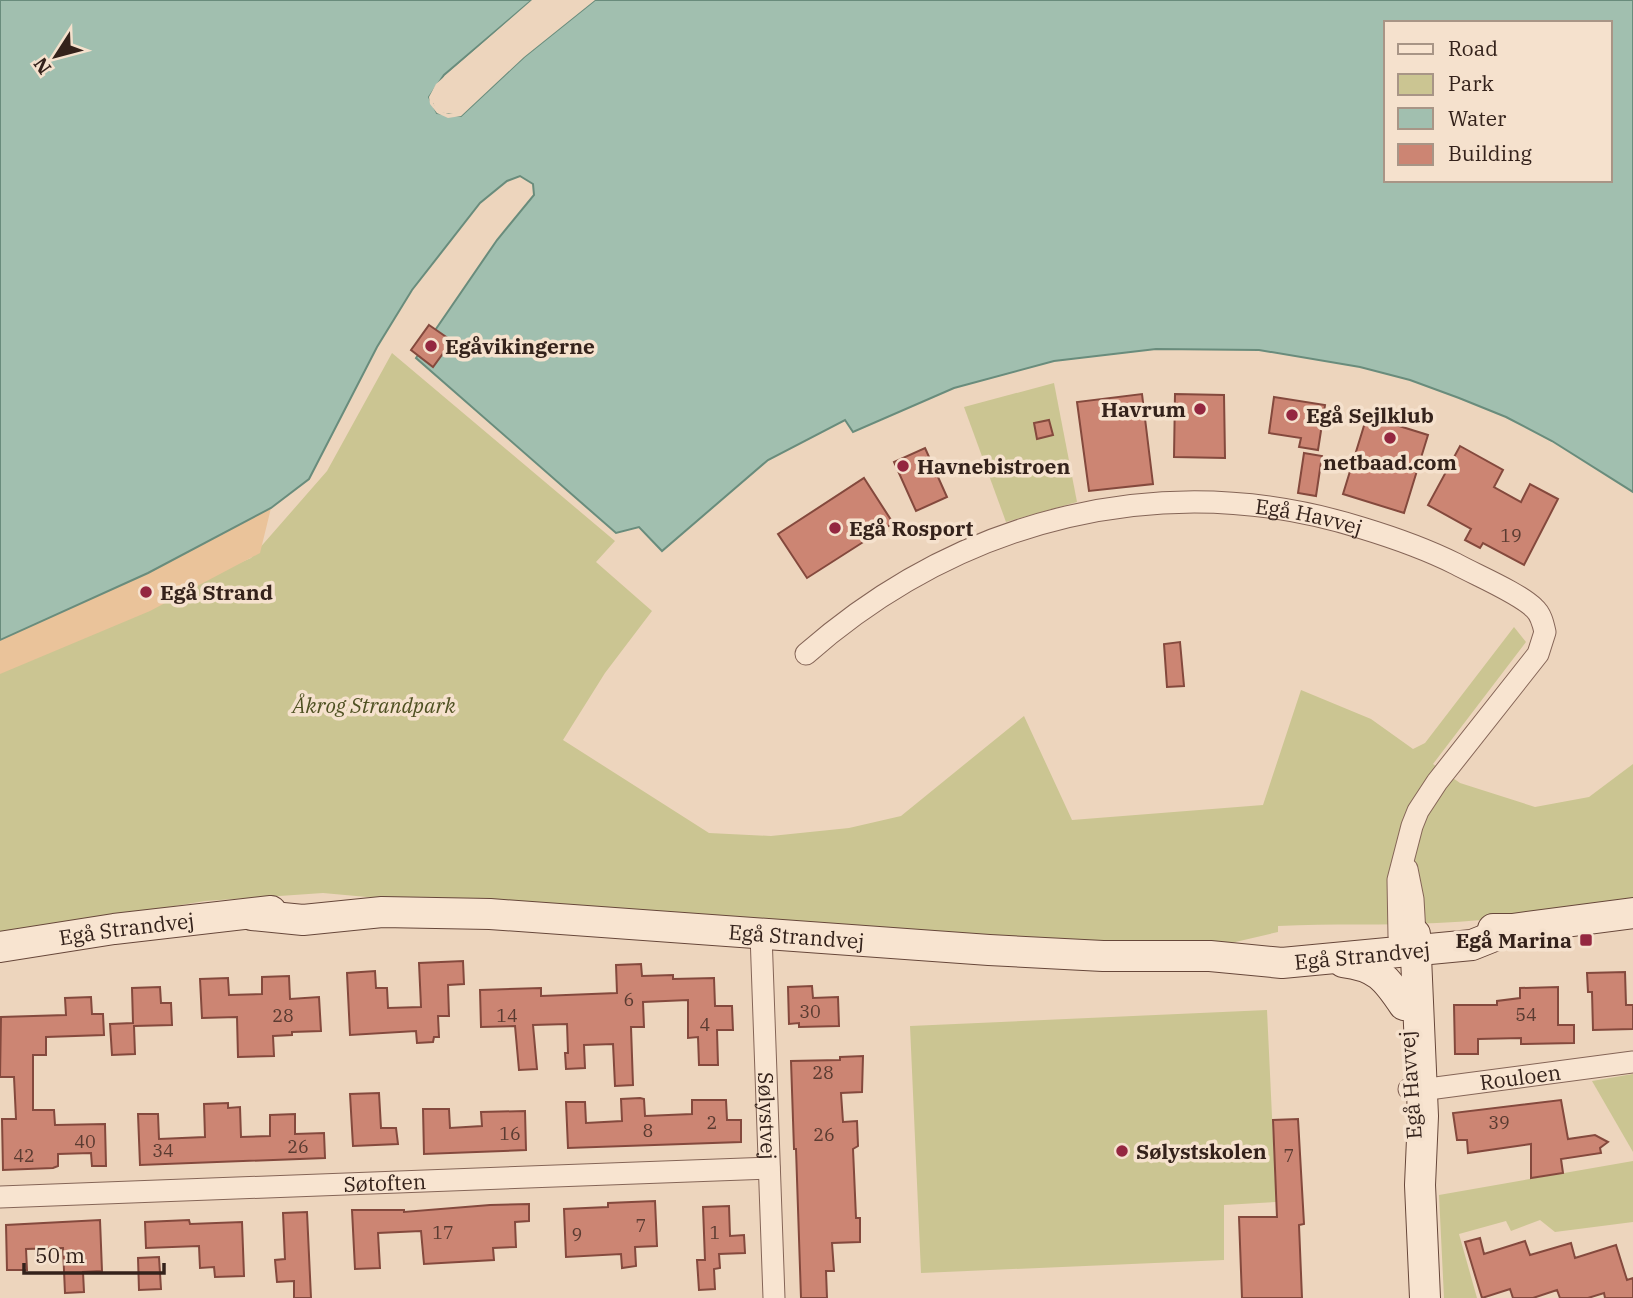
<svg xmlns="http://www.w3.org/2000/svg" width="1633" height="1298" font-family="'IBM Plex Serif',serif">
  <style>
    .green { fill: #cbc592 }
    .sand { fill: #eac39a }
    .water { fill: #a1bfaf; stroke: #698c7c; stroke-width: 2; fill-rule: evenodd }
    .pier { fill: #edd5bd }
    .building { fill: #cc8573; stroke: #84493d; stroke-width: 2 }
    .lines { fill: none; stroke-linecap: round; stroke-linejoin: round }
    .street-casing { stroke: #856557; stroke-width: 23 }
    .secondary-casing { stroke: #67473a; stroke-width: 32 }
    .street { stroke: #f8e4d0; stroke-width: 21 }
    .secondary { stroke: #f8e4d0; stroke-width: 30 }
    .poi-dot { fill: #942740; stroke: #f5e1cd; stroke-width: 2.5 }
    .labels { text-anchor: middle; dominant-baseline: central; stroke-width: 7; stroke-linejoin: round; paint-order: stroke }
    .number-label { font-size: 18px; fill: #5a3b31 }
    .poi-label { font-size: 21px; font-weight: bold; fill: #34221b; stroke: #f5e1cd; text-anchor: start }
    .street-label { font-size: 21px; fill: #34221b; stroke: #f5e1cd }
    .park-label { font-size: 21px; font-style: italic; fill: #4f5122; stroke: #f5e1cd }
  </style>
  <rect width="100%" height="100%" fill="#edd5bd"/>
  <g class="green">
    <path d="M392,353L615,541L596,562L652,611L605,673L563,740L709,833L771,836L849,828L901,816L1024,716L1072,820L1263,805L1301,690L1371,719L1413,749L1425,743L1514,627L1526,642L1433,764L1460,783L1535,807L1589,797L1633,764V899C1568,910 1503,920 1437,923C1384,926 1331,923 1278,926V932L1231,943L1104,944L389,899L323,893L205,901L0,935V665L251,558L327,471Z"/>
    <polygon points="1054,383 1077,502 1006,522 964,407"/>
    <polygon points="1267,1010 1276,1202 1224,1205 1224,1260 921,1273 910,1026"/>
    <polygon points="1633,1074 1633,1152 1592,1081"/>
    <polygon points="1633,1161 1633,1222 1555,1232 1540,1220 1511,1231 1506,1221 1459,1234 1477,1298 1444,1298 1439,1195"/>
  </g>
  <polygon class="sand" points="271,508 260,553 150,611 0,674 0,640 148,573"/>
  <path class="water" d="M0,0H532L444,75L429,97L437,113L461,116L524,57L595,0H1633V492L1552,441L1506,417L1459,398L1410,380L1360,367L1259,350L1156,349L1054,361L954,388L853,432L845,420L768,460L662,551L639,527L616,533L416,358L497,240L534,195L533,184L520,176L507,181L480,203L412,290L377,347L309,479L271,508L148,573L0,640ZM1386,23H1610V180H1386Z"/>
  <polygon class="pier" points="532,0 535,0 534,2 439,86 433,97 433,103 439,111 449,114 460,113 551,29 589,0 595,0 524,57 461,116 448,118 437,113 430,104 429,97 436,84"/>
  <g class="building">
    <polygon points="429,325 452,341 433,367 411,350"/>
    <polygon points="1142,394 1153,484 1089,491 1077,402"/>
    <polygon points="1175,394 1224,395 1225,458 1174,457"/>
    <polygon points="1274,397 1325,405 1318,450 1299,447 1301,438 1269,433"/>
    <polygon points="1367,416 1428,435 1404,513 1343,494"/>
    <polygon points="1049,420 1053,435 1037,439 1034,423"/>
    <polygon points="1460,446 1503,470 1494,487 1521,502 1530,484 1558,499 1524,565 1483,543 1480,548 1465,540 1471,529 1428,505"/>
    <polygon points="925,448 947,497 916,511 894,462"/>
    <polygon points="1304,453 1322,456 1316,496 1298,493"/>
    <polygon points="864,478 893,523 807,578 778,534"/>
    <polygon points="1180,642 1184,686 1167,687 1164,644"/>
    <polygon points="463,961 464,984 448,985 449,1016 438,1016 439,1037 434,1037 433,1042 417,1043 416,1031 350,1035 347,973 375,971 376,988 387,988 388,1008 421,1007 419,963"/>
    <polygon points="641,964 642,976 673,975 673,979 714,978 715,1006 732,1006 733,1030 717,1030 718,1065 699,1065 698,1037 688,1038 688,1000 643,1002 644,1027 631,1027 633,1085 615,1086 613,1044 584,1045 585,1068 566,1069 565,1053 568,1053 567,1024 533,1025 537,1069 519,1070 515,1026 481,1027 480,990 541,988 541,996 617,993 616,965"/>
    <polygon points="1625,972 1626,1005 1633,1005 1633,1029 1593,1030 1592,992 1588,992 1587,973"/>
    <polygon points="289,976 290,999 319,997 321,1031 292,1032 292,1035 273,1036 274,1056 238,1057 237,1017 202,1018 200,979 228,978 229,995 262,994 262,977"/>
    <polygon points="812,986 813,998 838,997 839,1026 799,1027 799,1023 789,1024 788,987"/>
    <polygon points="160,987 161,1003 171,1003 172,1025 134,1026 135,1054 112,1055 110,1024 133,1023 132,988"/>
    <polygon points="1558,987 1558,1025 1574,1025 1574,1043 1521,1044 1521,1038 1478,1039 1478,1054 1455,1054 1454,1005 1497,1005 1497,1001 1520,998 1520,988"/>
    <polygon points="91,997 92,1014 103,1014 104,1035 46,1037 46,1055 33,1055 33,1110 54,1110 55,1125 105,1124 106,1166 92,1166 91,1153 58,1154 58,1166 53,1168 3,1170 2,1119 16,1119 14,1077 0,1077 1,1017 66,1015 65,998"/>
    <polygon points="863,1056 862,1092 841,1093 843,1122 857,1121 858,1146 853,1149 856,1218 860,1218 860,1242 832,1243 834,1271 826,1271 827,1298 801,1298 796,1149 794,1149 791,1061 840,1060 840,1057"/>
    <polygon points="379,1093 381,1128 396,1128 398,1144 353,1146 350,1094"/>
    <polygon points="640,1098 644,1099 645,1116 692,1114 692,1100 726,1100 727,1120 741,1120 741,1142 568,1148 566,1102 585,1102 586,1123 622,1121 621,1099"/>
    <polygon points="1561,1100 1568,1139 1595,1135 1608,1142 1600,1148 1601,1153 1561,1159 1563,1173 1531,1178 1531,1144 1468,1153 1467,1140 1457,1140 1453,1113"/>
    <polygon points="228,1103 228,1108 240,1107 241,1137 270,1136 270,1115 295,1114 295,1134 324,1133 325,1158 140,1165 138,1114 158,1114 159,1139 205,1137 204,1104"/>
    <polygon points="423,1109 449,1109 450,1128 482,1126 481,1112 525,1111 526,1150 424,1154"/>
    <polygon points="1298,1119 1304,1224 1299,1225 1302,1298 1242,1298 1239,1217 1277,1217 1273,1120"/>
    <polygon points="655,1201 657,1246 635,1247 636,1266 622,1268 621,1254 566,1257 564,1209 608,1207 608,1203"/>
    <polygon points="529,1204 529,1221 515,1222 516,1247 493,1248 494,1260 424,1264 421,1231 378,1233 380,1268 355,1269 352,1210 404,1210 404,1212 490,1205"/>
    <polygon points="729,1206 730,1236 744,1235 745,1253 719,1254 720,1268 714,1269 715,1289 699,1290 697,1260 705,1260 703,1207"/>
    <polygon points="307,1212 311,1298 294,1298 294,1281 277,1282 275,1260 285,1259 283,1213"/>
    <polygon points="100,1220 102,1271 83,1272 84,1292 65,1293 63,1248 26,1249 27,1270 7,1270 6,1225"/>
    <polygon points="189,1220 190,1224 242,1222 244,1276 215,1277 214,1267 200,1268 199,1246 146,1248 145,1222"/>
    <polygon points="1480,1238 1484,1254 1525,1241 1530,1255 1571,1243 1575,1258 1616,1245 1627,1280 1633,1278 1633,1298 1605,1298 1604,1293 1588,1298 1560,1298 1557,1290 1533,1298 1513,1298 1510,1289 1482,1298 1465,1242"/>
    <polygon points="159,1257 161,1289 139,1290 138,1258"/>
  </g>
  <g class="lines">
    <defs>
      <g id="street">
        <path id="s1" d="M806,654C961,518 1163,466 1362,528C1395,538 1426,549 1456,564C1476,575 1519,593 1534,608C1541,614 1543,623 1545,632L1538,654L1437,782L1418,811L1412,826L1398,880L1399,936"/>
        <polyline points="1407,869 1413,899 1415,934"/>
        <path id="s2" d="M761,934L774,1298"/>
        <path id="s3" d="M1409,1089L1436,1088L1633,1062"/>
        <path id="s4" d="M0,1197L769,1168"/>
      </g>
      <g id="secondary">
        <path id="s5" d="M252,915L303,920L382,912L490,914L989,950L1103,956H1210L1282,963L1472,945L1512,929"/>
        <polyline points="1493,929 1512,929 1633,913"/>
        <polyline points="1415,934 1423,1116 1420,1185 1425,1298"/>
        <path id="s6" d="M0,947L114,929L271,911"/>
        <path d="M1343,962C1377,966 1386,978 1404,1005"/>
      </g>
    </defs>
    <use href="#street" class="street-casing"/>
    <use href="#secondary" class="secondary-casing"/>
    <use href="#street" class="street"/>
    <use href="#secondary" class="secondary"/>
  </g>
  <g class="poi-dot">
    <circle cx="431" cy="346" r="7"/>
    <circle cx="1200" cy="409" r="7"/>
    <circle cx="1292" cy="415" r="7"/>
    <circle cx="1390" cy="438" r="7"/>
    <circle cx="903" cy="466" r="7"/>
    <circle cx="835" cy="528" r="7"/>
    <circle cx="146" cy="592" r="7"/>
    <rect x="1579" y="933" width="14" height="14" rx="3.5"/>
    <circle cx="1122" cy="1151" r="7"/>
  </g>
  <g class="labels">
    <g class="number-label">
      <text x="1511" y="535">19</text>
      <text x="629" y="999">6</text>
      <text x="810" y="1011">30</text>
      <text x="1526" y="1014">54</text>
      <text x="283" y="1015">28</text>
      <text x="507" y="1015">14</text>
      <text x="705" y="1024">4</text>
      <text x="823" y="1072">28</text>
      <text x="712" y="1122">2</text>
      <text x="1499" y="1122">39</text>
      <text x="648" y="1130">8</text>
      <text x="510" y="1133">16</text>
      <text x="824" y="1134">26</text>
      <text x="85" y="1141">40</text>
      <text x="298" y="1146">26</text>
      <text x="163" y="1150">34</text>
      <text x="24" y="1155">42</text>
      <text x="1289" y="1155">7</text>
      <text x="641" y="1225">7</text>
      <text x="443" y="1232">17</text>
      <text x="715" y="1232">1</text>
      <text x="577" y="1234">9</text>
    </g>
    <g class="poi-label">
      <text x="445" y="346">Egåvikingerne</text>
      <text x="1186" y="409" text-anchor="end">Havrum</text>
      <text x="1306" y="415">Egå Sejlklub</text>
      <text x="1390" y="462" text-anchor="middle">netbaad.com</text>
      <text x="917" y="466">Havnebistroen</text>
      <text x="849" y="528">Egå Rosport</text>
      <text x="160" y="592">Egå Strand</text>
      <text x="1572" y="940" text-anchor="end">Egå Marina</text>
      <text x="1136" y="1151">Sølystskolen</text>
    </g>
    <g class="street-label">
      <text stroke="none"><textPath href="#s1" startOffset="542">Egå Havvej</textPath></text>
      <text stroke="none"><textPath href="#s6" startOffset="128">Egå Strandvej</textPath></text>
      <text stroke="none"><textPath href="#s5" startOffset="546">Egå Strandvej</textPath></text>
      <text stroke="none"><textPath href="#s5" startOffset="1113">Egå Strandvej</textPath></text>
      <text stroke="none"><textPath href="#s3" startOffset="112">Rouloen</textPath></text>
      <text transform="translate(1410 1085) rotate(-94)">Egå Havvej</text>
      <text stroke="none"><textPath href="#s2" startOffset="182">Sølystvej</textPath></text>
      <text stroke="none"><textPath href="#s4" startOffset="385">Søtoften</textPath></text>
    </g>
    <g class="park-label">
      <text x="374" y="705">Åkrog Strandpark</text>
    </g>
  </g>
  <rect x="1384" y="21" width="228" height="161" fill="#f5e1cd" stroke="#a89586" stroke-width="2"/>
  <rect x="1398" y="44" width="35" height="10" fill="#f8e4d0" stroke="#a89586" stroke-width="2"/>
  <text x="1448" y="56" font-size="21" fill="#34221b">Road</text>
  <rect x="1398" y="74" width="35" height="21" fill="#cbc592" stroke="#a89586" stroke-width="2"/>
  <text x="1448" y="91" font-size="21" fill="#34221b">Park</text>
  <rect x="1398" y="108" width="35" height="21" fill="#a1bfaf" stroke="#a89586" stroke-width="2"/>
  <text x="1448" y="126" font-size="21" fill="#34221b">Water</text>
  <rect x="1398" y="144" width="35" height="21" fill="#cc8573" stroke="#a89586" stroke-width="2"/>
  <text x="1448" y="161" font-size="21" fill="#34221b">Building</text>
  <g transform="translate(56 56) rotate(234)" stroke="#f5e1cd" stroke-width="5" paint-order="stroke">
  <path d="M0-5L12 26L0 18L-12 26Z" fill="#34221b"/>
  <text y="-10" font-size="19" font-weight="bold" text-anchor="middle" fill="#34221b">N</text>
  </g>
  <path d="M24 1263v10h140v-10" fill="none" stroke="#34221b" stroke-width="3.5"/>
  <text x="35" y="1263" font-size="21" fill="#34221b" stroke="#f5e1cd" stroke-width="5" paint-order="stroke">50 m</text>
</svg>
